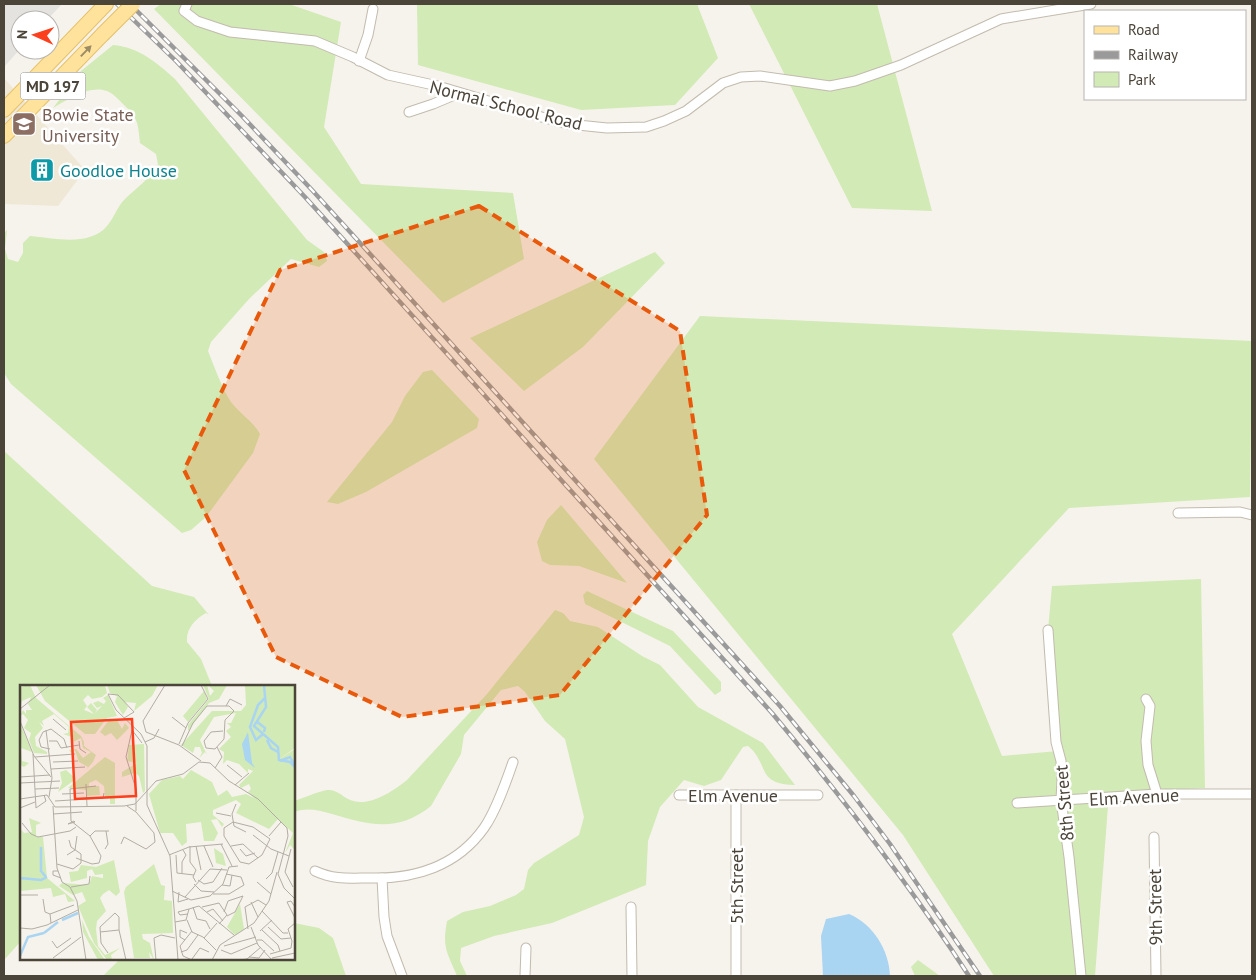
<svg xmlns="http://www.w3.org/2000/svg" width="1256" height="980" font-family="'PT Sans',sans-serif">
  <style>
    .education { fill: #efe8d6 }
    .green { fill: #d2eab5 }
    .parking { fill: #e5e3e0 }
    .water { fill: #a9d4f2 }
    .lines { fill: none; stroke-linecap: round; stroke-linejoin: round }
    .street-casing { stroke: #c2bbae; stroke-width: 11 }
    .primary-casing { stroke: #e6c16a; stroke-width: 16 }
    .street { stroke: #fff; stroke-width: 9 }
    .primary { stroke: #ffe39c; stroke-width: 14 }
    .rail-casing { stroke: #9a9a9a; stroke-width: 4.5 }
    .rail { stroke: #fff; stroke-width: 2.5; stroke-dasharray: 8; stroke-linecap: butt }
    .primary-bridge-casing { stroke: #e6c16a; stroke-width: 16; stroke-linecap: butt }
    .primary-bridge { stroke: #ffe39c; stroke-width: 14 }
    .oneway { fill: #9c8c66 }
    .marked { fill: #e8590c; fill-opacity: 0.2; stroke: #e8590c; stroke-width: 4; stroke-dasharray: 10 6; stroke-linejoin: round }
    .labels { text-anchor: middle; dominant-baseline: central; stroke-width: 5; stroke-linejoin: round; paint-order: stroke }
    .shield { fill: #fff; stroke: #817c74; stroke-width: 1 }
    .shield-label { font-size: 16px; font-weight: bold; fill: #4b4439 }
    .street-label { font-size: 18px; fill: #4b4439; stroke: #fff }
    .education-label { font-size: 18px; fill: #785e54; stroke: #fff; text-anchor: start }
    .culture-label { font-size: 18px; fill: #0d838f; stroke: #fff; text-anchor: start }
    .inset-river { fill: none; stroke: #a9d4f2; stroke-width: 2.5 }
    .inset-road { fill: none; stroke: #b2ada4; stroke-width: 1 }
    .view { fill: #fc3f1d; fill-opacity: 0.15; stroke: #fc3f1d; stroke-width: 2.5 }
    .inset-edge { fill: none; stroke: #4b4439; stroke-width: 2.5 }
  </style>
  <rect width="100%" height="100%" fill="#f6f3ec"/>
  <polygon class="education" points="4,78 85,170 58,206 4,204"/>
  <g class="green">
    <polygon points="161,4 289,4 341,22 324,127 361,184 513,193 524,259 443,303 154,9"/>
    <polygon points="417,4 697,4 718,58 675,105 581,110 418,65"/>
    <polygon points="749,4 877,4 932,211 852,208"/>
    <path d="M113,45C139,47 157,63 175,79L307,240L324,252L327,261L319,267L291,259L249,299L211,342L208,351C215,368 221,386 231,402C240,414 253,421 260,434L253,453L206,517L191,530L182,533L11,384L4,373V233L7,230L5,249L8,259L18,262L23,253V243L30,236C54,238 89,247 107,226C114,218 117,207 124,200C136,188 150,179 158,164L156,154L140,143C138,122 138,118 122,103C117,98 111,91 103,90C86,87 67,100 53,108L81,71Z"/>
    <polygon points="655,252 665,263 583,347 524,391 470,338"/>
    <polygon points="700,316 1252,341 1250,497 1069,508 952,634 1002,756 1058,751 1048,630 1052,586 1201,579 1205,788 1109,793 1095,976 994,976 903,835 594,459"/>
    <polygon points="432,370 479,419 477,428 366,492 338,504 327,502 392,422 405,396 423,372"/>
    <path d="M4,451L152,586L194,597L209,615L206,613C194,620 186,629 187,642L201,659L212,686H21V941L4,960Z"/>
    <polygon points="561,505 627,583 579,566 550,565 542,561 537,542 547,520"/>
    <polygon points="587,591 673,631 721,682 721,691 715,695 670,646 585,604 583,595"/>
    <path d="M555,610L563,613L570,621L598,627L642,656L660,665L698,707L763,743L795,785C755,784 770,764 748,746L743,747L721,780L704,786L684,780L660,807L648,841L646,885L552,923L494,936L461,948L460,961L467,976H457C447,952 442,948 447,921L463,912L490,906L516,895L524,889L528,870L534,863L579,835L584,817L565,739L545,721L525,692L518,686L501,690L464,735L461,754L431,806C397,833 370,825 332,814C318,810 307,807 294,812V801C304,798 316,792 327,790C336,789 341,795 348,799C367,809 392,792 407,780L487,694Z"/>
    <polygon points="294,923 319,928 333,938 346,976 103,976 120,959 294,959"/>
    <polygon points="918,960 940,976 915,976 911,967"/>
  </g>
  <polygon class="parking" points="4,4 62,4 47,20 20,20 20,49 4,67"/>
  <path class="water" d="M849,914C873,924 889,950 890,976H823L821,936L826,919Z"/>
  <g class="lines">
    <defs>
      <g id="street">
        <polyline points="187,4 184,11 197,21 230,32 315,41 353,57 388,75 438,86 545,118 568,124 607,128 646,127 664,121 686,111 723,83 741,77 760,76 830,86 855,81 901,65 1001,19 1091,4"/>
        <polyline points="359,61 368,35 373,9"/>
        <polyline points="409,112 433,104 459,93"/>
        <polyline points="1178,513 1240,512 1252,515"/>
        <polyline points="1048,630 1056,742 1061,761 1062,780 1061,800 1069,857 1081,976"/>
        <polyline points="1146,699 1150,706 1146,741 1148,765 1157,794"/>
        <polyline points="679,795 818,795"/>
        <polyline points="736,795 736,976"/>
        <polyline points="1017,803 1157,794 1252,794"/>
        <polyline points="1154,837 1156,976"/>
        <path d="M315,871C334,880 350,878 371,878C415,879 457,866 484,828C496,811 506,782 513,762"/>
        <polyline points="382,878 384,917 387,936 402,976"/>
        <polyline points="631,907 632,976"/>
        <polyline points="525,976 526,948"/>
      </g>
      <g id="primary">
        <polyline points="4,110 106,4"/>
        <polyline points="4,136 102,35"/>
      </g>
    </defs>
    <use href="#street" class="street-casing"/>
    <use href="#primary" class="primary-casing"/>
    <use href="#street" class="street"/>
    <use href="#primary" class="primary"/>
    <defs>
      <g id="rail">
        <path d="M117,4L176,61L305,197L772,713C842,797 909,884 969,976"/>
        <polyline points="130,4 242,116 312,190 780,706 854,796 890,844 980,976"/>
      </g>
    </defs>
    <use href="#rail" class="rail-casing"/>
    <use href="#rail" class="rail"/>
    <defs>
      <polyline id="primary-bridge" points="102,35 133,4"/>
    </defs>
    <use href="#primary-bridge" class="primary-bridge-casing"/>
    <use href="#primary-bridge" class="primary-bridge"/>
  </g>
  <defs><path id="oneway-solid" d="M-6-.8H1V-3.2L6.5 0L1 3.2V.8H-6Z" transform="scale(1.25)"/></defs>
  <use class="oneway" href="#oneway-solid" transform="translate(86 51) rotate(-46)"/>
  <path class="marked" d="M479,206L680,331L707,515L560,695L402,717L276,657L184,470L280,270Z"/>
  <defs>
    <symbol id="university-square" viewBox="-11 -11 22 22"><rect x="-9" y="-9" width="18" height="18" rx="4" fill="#8d6e63" stroke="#fff"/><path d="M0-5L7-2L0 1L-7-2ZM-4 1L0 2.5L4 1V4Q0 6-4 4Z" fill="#fff"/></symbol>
    <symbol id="building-square" viewBox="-11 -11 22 22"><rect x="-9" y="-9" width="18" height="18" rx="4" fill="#0f9aa8" stroke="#fff"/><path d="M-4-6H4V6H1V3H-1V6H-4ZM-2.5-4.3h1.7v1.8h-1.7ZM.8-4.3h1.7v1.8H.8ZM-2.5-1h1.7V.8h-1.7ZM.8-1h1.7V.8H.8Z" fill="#fff"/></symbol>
  </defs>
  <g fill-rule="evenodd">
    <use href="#university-square" x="10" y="110" width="28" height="28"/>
    <use href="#building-square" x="28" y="156" width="28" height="28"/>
  </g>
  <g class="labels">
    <rect class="shield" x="20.5" y="72.5" width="65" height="27" rx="4"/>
    <g class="shield-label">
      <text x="53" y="86">MD 197</text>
    </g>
    <g class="street-label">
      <text transform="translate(506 105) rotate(14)">Normal School Road</text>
      <text x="733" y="795">Elm Avenue</text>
      <text transform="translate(1134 797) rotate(-3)">Elm Avenue</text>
      <text transform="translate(1064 803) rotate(-95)">8th Street</text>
      <text transform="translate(736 886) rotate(-90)">5th Street</text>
      <text transform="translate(1155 907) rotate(-91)">9th Street</text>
    </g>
    <g class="education-label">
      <text x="42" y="114">Bowie State<tspan x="42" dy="21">University</tspan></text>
    </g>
    <g class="culture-label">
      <text x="60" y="170">Goodloe House</text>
    </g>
  </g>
  <g transform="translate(20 685)">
    <rect width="275" height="275" fill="#f6f3ec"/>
    <path d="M10,0L16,13L61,51L64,57V61L76,70L73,77L66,85L68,82L59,77L55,65L51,68L49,65L56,64L63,73L71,67L63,63L61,53L51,58L52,52L43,49L48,48L49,42L34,29L22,36L24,41L19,37L23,43L15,52L16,61L27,67V69L14,68L9,55L11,48L4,43L8,35L3,29L0,31L3,25L6,29V25H12L8,19L11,12L2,16L0,23V2ZM16,0H85L87,8L82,12L72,14L68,10L63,15L67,21L64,25L74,29L67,22L71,18L77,25L75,28L82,21L77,23L73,18L78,16L84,19L86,16L83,13L88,10L97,31L87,33L75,49H65L25,16ZM87,0H138L132,11L114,26L116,18L105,17L108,22L103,30L95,17L97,11L90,8ZM183,0H187L190,11L194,6L188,0H207L199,14L189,18L168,46V40L189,14ZM225,0H275V63L258,75L275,64V165L270,160L265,168L273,148L258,134L249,144L216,128L221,119L216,115L193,125V130L204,139L202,142L197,134L191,135L198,148L194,156H184L181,137L166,139L167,157L162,161L153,148H140L129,109L142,95L160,91L163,94L171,85L192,97L198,111L207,105L212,112L226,109L234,113L228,107L231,104L229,99L221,103L219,100L233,86L228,84V88L219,79L207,75L203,79L204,67L199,64L211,52L206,46L211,42L207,38H211L216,28L194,32L180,55L187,70L185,67L179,73L182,68L180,62H175L173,68L161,60L192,26H221L226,20ZM184,6L187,14L168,37L163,31ZM89,35H97L102,44L105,38L109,43L97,55L91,48L85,51L80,47ZM0,38L12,67L1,63L2,76L9,78L4,82L0,80ZM124,59L125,106L123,108L119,91L115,88L102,92V87L117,78L107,76L109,60ZM85,72L95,78V119H90V112H85L84,101L76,95L69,98V101H79L80,110L67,111L66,105L48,103ZM46,85L56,94L38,107L42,98L40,87ZM9,133L21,138L16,140V152H23L27,193L55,216L48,217L45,209L33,212L31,203L0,206V143L4,148L12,147ZM194,163L203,169L206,181L196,178ZM94,175L100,207L96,211L89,205L83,209L80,213L86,226L77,236L76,244L78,261L85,270L100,263L91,270L92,275H87L74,258L58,221L66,216L62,207L53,210L39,201L42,198L69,200L72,191L83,193V189L75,190L72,184L67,186V193L51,197L49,187L58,186L61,180L76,182ZM134,179L141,200L145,201L144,215L152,216L153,248L122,249L123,254L130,258L134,275L129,267L130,273H114L104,207L106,202ZM220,219L224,244L215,250L207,242ZM62,235L69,252L85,275H78L63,247Z" fill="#d2eab5"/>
    <path d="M228,47L232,78L235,83L225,75L222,59Z" fill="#a9d4f2"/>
    <path class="inset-river" d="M244,0L246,22L234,41L258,62L259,75L270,77L275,82M236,36L245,43L244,47M243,49L236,55L230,42L238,20L245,13M247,55L251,63L258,67M260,76L270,72L274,79M21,162V186L26,192M0,193L21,195L27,192M42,235L58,228M24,248L38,237M0,271L8,252L24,248"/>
    <path class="inset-road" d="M145,0L123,36L126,47L159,60L181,76M88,9L98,10L114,27L104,33M88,9L96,25L121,49L127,61V120L150,171L158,275M206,21L210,14L222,20M0,24L30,0M152,32L166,43M33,34L46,45M0,36L14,71L31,92M26,45L32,93L29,112M29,56H37L41,63L59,60M59,56L60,64L66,68M125,57L134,53L139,44M159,59L168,38L188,14L181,0M162,61L173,38L187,21H209L214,26L205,35L204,54L195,64L186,63L184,56L191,47L203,46M30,64L21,62L19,55L23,47L31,44L44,54L47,63M13,69L16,123L26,116L24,110M15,72L55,69M33,77L58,76M207,80L222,92M195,83L202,72L197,62M31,84L65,82M0,92L30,90M0,98L40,96M66,99L67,121M215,100L229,88M15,104L39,103M127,106L136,96L163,89L179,77L190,78L209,96L238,114L267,143L268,151L258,189L264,203L275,214M42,109L64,108M0,114L27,110L35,122L104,121L115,119L127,106M35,116L83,113L84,108M216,119L212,129L214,141L226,147M33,121L37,183L42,197L50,202L57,216L66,275M0,123L15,117M116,126V104L106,72L112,45L122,58M196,128L211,131M33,129L62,127M54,136L55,137L48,139ZM213,137L233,142L250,154L242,170L229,179L220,177L204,151V143ZM2,138L11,149L18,152L50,146L56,142M233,150L251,164L269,171M70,151L51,136L50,104L76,101M249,151L261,137M101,159L104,152L126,164L135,157L134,148L116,127L107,121M201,159L212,181M170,161V177L176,185L173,192L176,197M176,161L181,185M184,161L193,182M211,161L223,159L238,173M85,164L88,159L86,146M220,164L226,171L235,168M271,164L265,187L273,202M47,170L55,165L57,151M149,170L169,162L203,159M156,170L157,188L174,190M56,173L72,179L79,178L81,171L70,151L75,146H89M37,179L53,184L61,178V169L51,162L49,155M38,186H33V190L41,193M162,188V177L166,170L163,165M246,194L252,188L258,167M178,195L184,199L193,197L202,183M237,197L251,209M174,199L181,206L194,207M202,200L210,201L212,190M51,202L69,199L70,191M152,206L171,215L190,211L203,199L209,182L218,181M159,207L158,217L168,214M193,209H209L224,200L221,192L206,189M0,210H18M165,212L190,184L207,185M23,214L25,227L30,229M231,217L238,232M173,222L177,234L186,236L190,244M182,222L199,218L207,230L199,239M275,222L271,216L267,217L275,233M242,226L263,248H268M187,227L193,224L203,236M204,227L208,216L223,211L215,227L207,231M168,229L160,230L158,227L169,224M167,235L172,247L183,252L196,265M155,237L166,235L169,224L179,221L214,250M31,238L30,229L54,220M231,242L238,260L252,275M248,242L261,254L271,253M0,243L12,244L27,240L58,225M228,244L225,222L238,215L246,220M242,245L258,260L260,266M172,246L160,261L163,271L172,275M240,246L252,235M80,247L99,245M184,253L197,238M165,255L160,252V245L167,248M237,255H242L254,266M32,256L37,263L51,253M204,261L236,252M201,265L211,269L237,258M161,267L167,265L178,250M88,268L81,258L80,242L95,228L99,232V245L106,275M250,269L271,263L272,256L268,244L275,238M229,272L239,273L245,265M33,273L61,252M252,273L275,268M172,274L180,263L189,267M136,275L134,253L141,250L155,253M192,275L200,260L234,238L249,216L257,187M219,275L227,274L241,262"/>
    <path class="view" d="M112,34L116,111L55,114L51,37Z"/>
    <rect width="275" height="275" class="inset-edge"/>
  </g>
  <rect width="1256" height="980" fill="none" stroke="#4b4439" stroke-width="10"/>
  <rect x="1084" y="10" width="162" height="90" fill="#ffffff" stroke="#b7b4b0"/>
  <rect x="1094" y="26" width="25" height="8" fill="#ffe39c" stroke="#b7b4b0"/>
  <text x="1128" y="35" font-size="15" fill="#4b4439">Road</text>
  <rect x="1094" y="51" width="25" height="8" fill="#9a9a9a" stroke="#b7b4b0"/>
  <text x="1128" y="60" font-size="15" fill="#4b4439">Railway</text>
  <rect x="1094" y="72" width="25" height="15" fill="#d2eab5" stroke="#b7b4b0"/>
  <text x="1128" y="85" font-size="15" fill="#4b4439">Park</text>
  <g transform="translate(35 35) rotate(273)"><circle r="24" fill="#ffffff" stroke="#b7b4b0"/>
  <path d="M0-4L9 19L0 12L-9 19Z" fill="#fc3f1d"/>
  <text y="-8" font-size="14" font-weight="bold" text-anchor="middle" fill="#4b4439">N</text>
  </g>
</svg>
